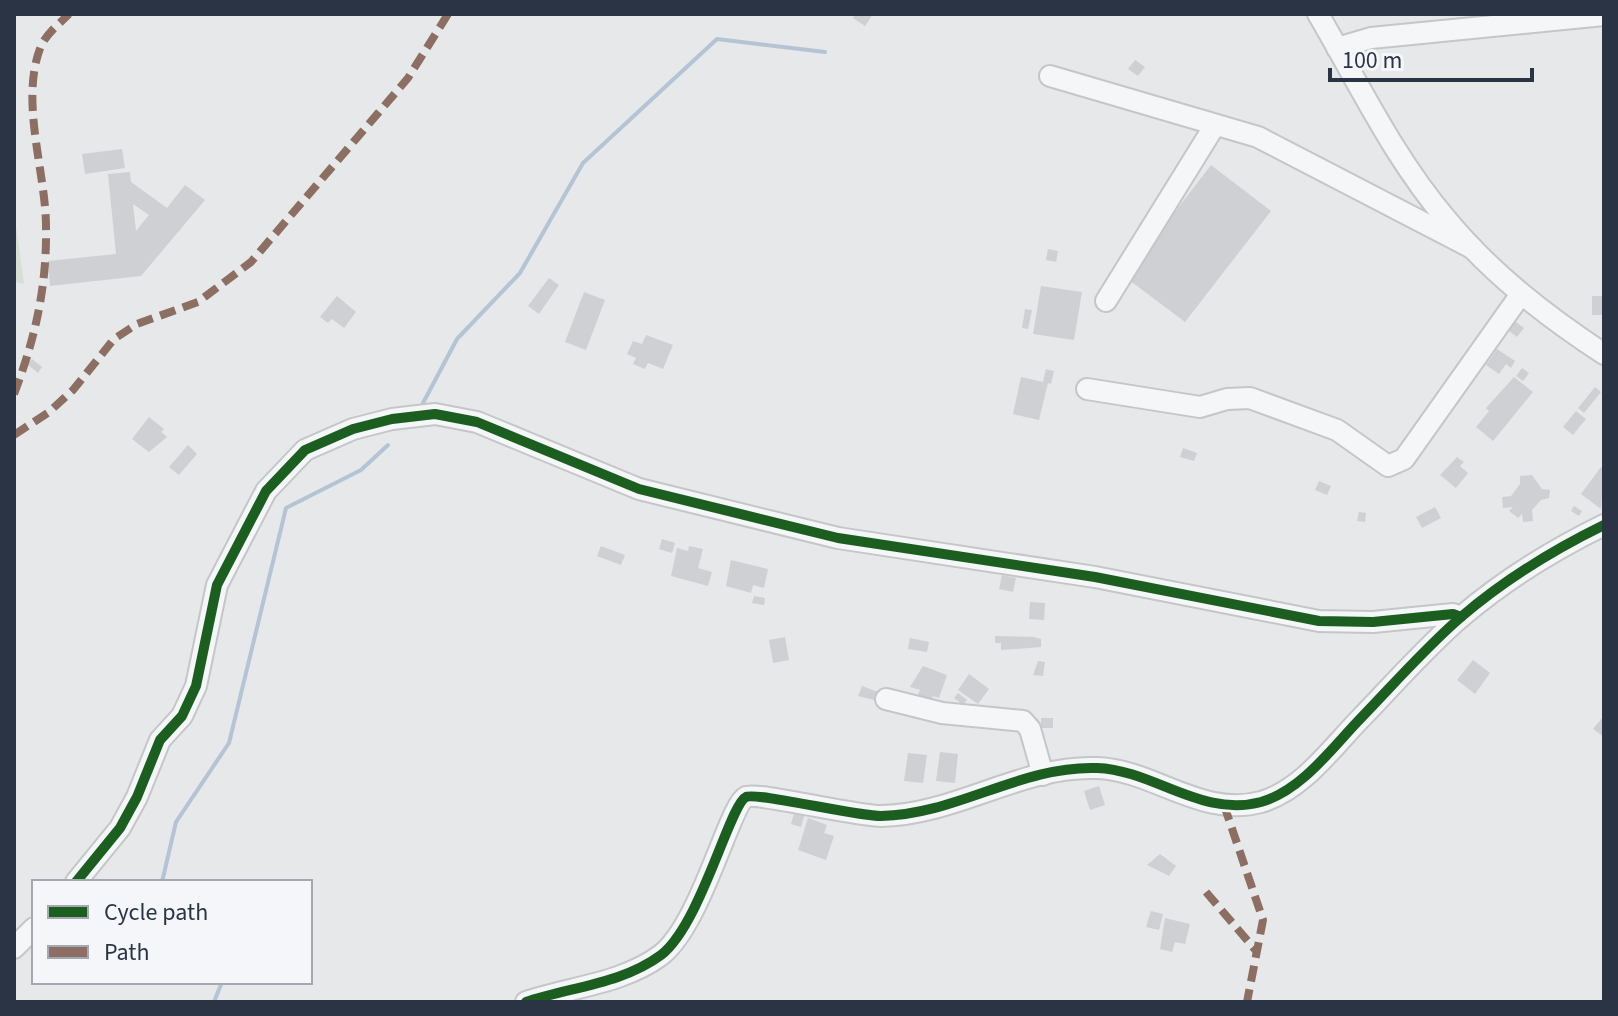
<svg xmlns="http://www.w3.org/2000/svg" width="1618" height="1016" font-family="'Source Sans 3',sans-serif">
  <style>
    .green { fill: #d6ded6 }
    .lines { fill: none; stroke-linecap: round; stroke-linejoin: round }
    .stream { stroke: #b4c4d5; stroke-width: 4 }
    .building { fill: #ced0d3; fill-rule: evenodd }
    .minor-casing { stroke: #c4c6c8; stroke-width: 24 }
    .minor { stroke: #f5f6f7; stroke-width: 20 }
    .quiet { stroke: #8d6e63; stroke-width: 8; stroke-dasharray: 16 8; stroke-linecap: butt }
    .cycleway-casing { stroke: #f4f6f9; stroke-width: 15 }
    .cycleway { stroke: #1b5e20; stroke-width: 10 }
  </style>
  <rect width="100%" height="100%" fill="#e6e8ea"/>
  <polygon class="green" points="14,212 24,284 14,282"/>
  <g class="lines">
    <g class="stream">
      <polyline points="423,403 457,339 520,273 583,163 717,39 825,52"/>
      <polyline points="162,882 176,822 229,743 286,508 361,470 388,445"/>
      <polyline points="214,1002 222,982"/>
    </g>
  </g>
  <g class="building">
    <polygon points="855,14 873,14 865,26 853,18"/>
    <polygon points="1135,60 1145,67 1138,76 1128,69"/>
    <polygon points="122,149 125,168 85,174 82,154"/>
    <polygon points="1211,165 1271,211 1185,322 1125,277"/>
    <path d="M130,172L131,182L167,208L185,185L205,200L141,276L50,286L48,261L116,254L108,174ZM133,204L149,215L136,231Z"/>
    <polygon points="1048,249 1058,251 1056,262 1046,260"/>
    <polygon points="549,278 559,285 539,314 528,306"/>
    <polygon points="1041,286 1082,292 1074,340 1033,334"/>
    <polygon points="584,292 605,300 586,350 565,342"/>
    <polygon points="337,296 356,312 344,328 332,319 328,323 320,317"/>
    <rect x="1592" y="296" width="12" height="19"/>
    <polygon points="1025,309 1032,310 1028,329 1022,328"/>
    <polygon points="1512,319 1524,328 1517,337 1505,328"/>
    <polygon points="646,335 673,345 663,369 648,363 645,369 633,364 636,358 627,354 633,341 642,344"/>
    <polygon points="1497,349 1515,361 1511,368 1506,364 1499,374 1486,365"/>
    <polygon points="32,359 42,367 38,373 27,364"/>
    <polygon points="1522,368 1529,373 1523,381 1516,376"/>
    <polygon points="1046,369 1054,371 1051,384 1048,383 1039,420 1013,414 1021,377 1043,382"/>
    <polygon points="1514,377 1533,392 1493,441 1476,427 1489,411 1486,408"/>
    <polygon points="1595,387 1601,392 1584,413 1578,408"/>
    <polygon points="1576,411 1586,419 1573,435 1563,427"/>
    <polygon points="149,417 164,429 161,432 167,437 149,452 132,439"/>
    <polygon points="188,445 197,454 179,475 169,467"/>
    <polygon points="1183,448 1197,453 1194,461 1180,457"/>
    <polygon points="1457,457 1464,462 1460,466 1468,473 1456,488 1440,475"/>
    <polygon points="1601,467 1604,470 1601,509 1581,494"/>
    <polygon points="1532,475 1542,489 1550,490 1549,498 1541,500 1532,510 1533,521 1523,522 1522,514 1518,518 1509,511 1513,507 1503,508 1502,497 1511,496 1520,484 1520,476"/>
    <polygon points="1319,481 1331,486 1327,495 1315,490"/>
    <polygon points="1574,506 1582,511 1579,516 1571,511"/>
    <polygon points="1435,507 1441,518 1422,528 1416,517"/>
    <polygon points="1359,512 1366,513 1365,522 1357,521"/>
    <polygon points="662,539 675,543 672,553 659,549"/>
    <polygon points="601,546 625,555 621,565 597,556"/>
    <polygon points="689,546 703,549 698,568 712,572 708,586 671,576 677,548 688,551"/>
    <polygon points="731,560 768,569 764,588 753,585 751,593 726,586"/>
    <polygon points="1002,575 1016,578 1013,592 999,589"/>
    <polygon points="754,596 765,598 764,605 752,603"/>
    <polygon points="1030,602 1045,603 1044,620 1029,619"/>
    <polygon points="995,636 1034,637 1041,639 1041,647 1001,650 1001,643 995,643"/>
    <polygon points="785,637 789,660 773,663 769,640"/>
    <polygon points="910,638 929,642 927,652 908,649"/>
    <polygon points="1473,660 1490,673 1475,694 1457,680"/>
    <polygon points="1038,661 1045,662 1043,676 1033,675"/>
    <polygon points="923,666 947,675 939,698 933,696 930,704 916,699 920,690 910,687"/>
    <polygon points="969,674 989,689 978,704 958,690"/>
    <polygon points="862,686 881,693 878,701 858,696"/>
    <polygon points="958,693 967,700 963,705 954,698"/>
    <rect x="1041" y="718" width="12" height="10"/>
    <polygon points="1602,718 1604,719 1604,737 1593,729"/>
    <polygon points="940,752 958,754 955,783 936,781"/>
    <polygon points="908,753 927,755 923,783 904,781"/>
    <polygon points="1099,786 1105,805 1090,810 1084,791"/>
    <polygon points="795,810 805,813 801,827 791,824"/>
    <polygon points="808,818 827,825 824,833 834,836 826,860 798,850"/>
    <polygon points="1160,854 1176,866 1169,876 1147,865"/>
    <polygon points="1151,911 1163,914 1159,930 1146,927"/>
    <polygon points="1165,918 1190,924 1185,944 1175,942 1172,952 1160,949"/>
  </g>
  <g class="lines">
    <defs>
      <g id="minor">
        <path d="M1318,14C1359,84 1394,158 1447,220C1492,274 1546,316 1604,354"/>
        <polyline points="1337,48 1371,38 1604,15"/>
        <polyline points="1050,76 1258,137 1472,248"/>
        <polyline points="1106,301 1215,125"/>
        <polyline points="1087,389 1200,407 1227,399 1250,398 1337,430 1388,466 1404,459 1521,294"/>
        <polyline points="886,699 942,713 1023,721 1030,729 1043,775"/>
        <polyline points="76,882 120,828 137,797 160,740 182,716 196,686 217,585 266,491 305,450 353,429 392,419 435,414 477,422 639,489 838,538 1095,577 1319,621 1373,622 1453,614 1461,617"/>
        <polyline points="14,948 34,928"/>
        <path d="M526,1002C570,987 622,984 661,955C701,924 730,804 746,797C756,792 856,816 881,816C956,815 1022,765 1097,768C1154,770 1201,818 1261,802C1302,790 1331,749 1360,719C1393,685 1425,648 1461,617C1503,581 1555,549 1604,525"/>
      </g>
    </defs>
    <use href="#minor" class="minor-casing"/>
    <use href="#minor" class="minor"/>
    <g class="quiet">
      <path d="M14,394C35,339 47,287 46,227C46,172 19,100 41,46C47,33 59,24 69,14"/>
      <polyline points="14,435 49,412 73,390 114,339 137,324 198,302 251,262 408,78 448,14"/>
      <polyline points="1224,805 1263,920 1247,1002"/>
      <polyline points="1206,892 1258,953"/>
    </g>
    <defs>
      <g id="cycleway">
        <polyline points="76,882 120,828 137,797 160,740 182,716 196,686 217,585 266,491 305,450 353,429 392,419 435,414 477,422 639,489 838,538 1095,577 1319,621 1373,622 1453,614 1461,617"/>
        <path d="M526,1002C570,987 622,984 661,955C701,924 730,804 746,797C756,792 856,816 881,816C956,815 1022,765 1097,768C1154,770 1201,818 1261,802C1302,790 1331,749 1360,719C1393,685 1425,648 1461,617C1503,581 1555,549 1604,525"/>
      </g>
    </defs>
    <use href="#cycleway" class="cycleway-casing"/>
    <use href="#cycleway" class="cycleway"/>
  </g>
  <rect width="1618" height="1016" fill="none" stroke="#2b3445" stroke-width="32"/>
  <rect x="32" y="880" width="280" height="104" fill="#f4f6f9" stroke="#a4a8b1" stroke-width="2"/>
  <rect x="48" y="906" width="40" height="12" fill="#1b5e20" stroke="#a4a8b1" stroke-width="2"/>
  <text x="104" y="920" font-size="24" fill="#2b3445">Cycle path</text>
  <rect x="48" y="946" width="40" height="12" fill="#8d6e63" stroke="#a4a8b1" stroke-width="2"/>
  <text x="104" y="960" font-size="24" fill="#2b3445">Path</text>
  <path d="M1330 68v12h202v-12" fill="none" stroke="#2b3445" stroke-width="4"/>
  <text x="1342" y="68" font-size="24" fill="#2b3445" stroke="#f4f6f9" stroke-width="6" paint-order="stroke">100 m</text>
</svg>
